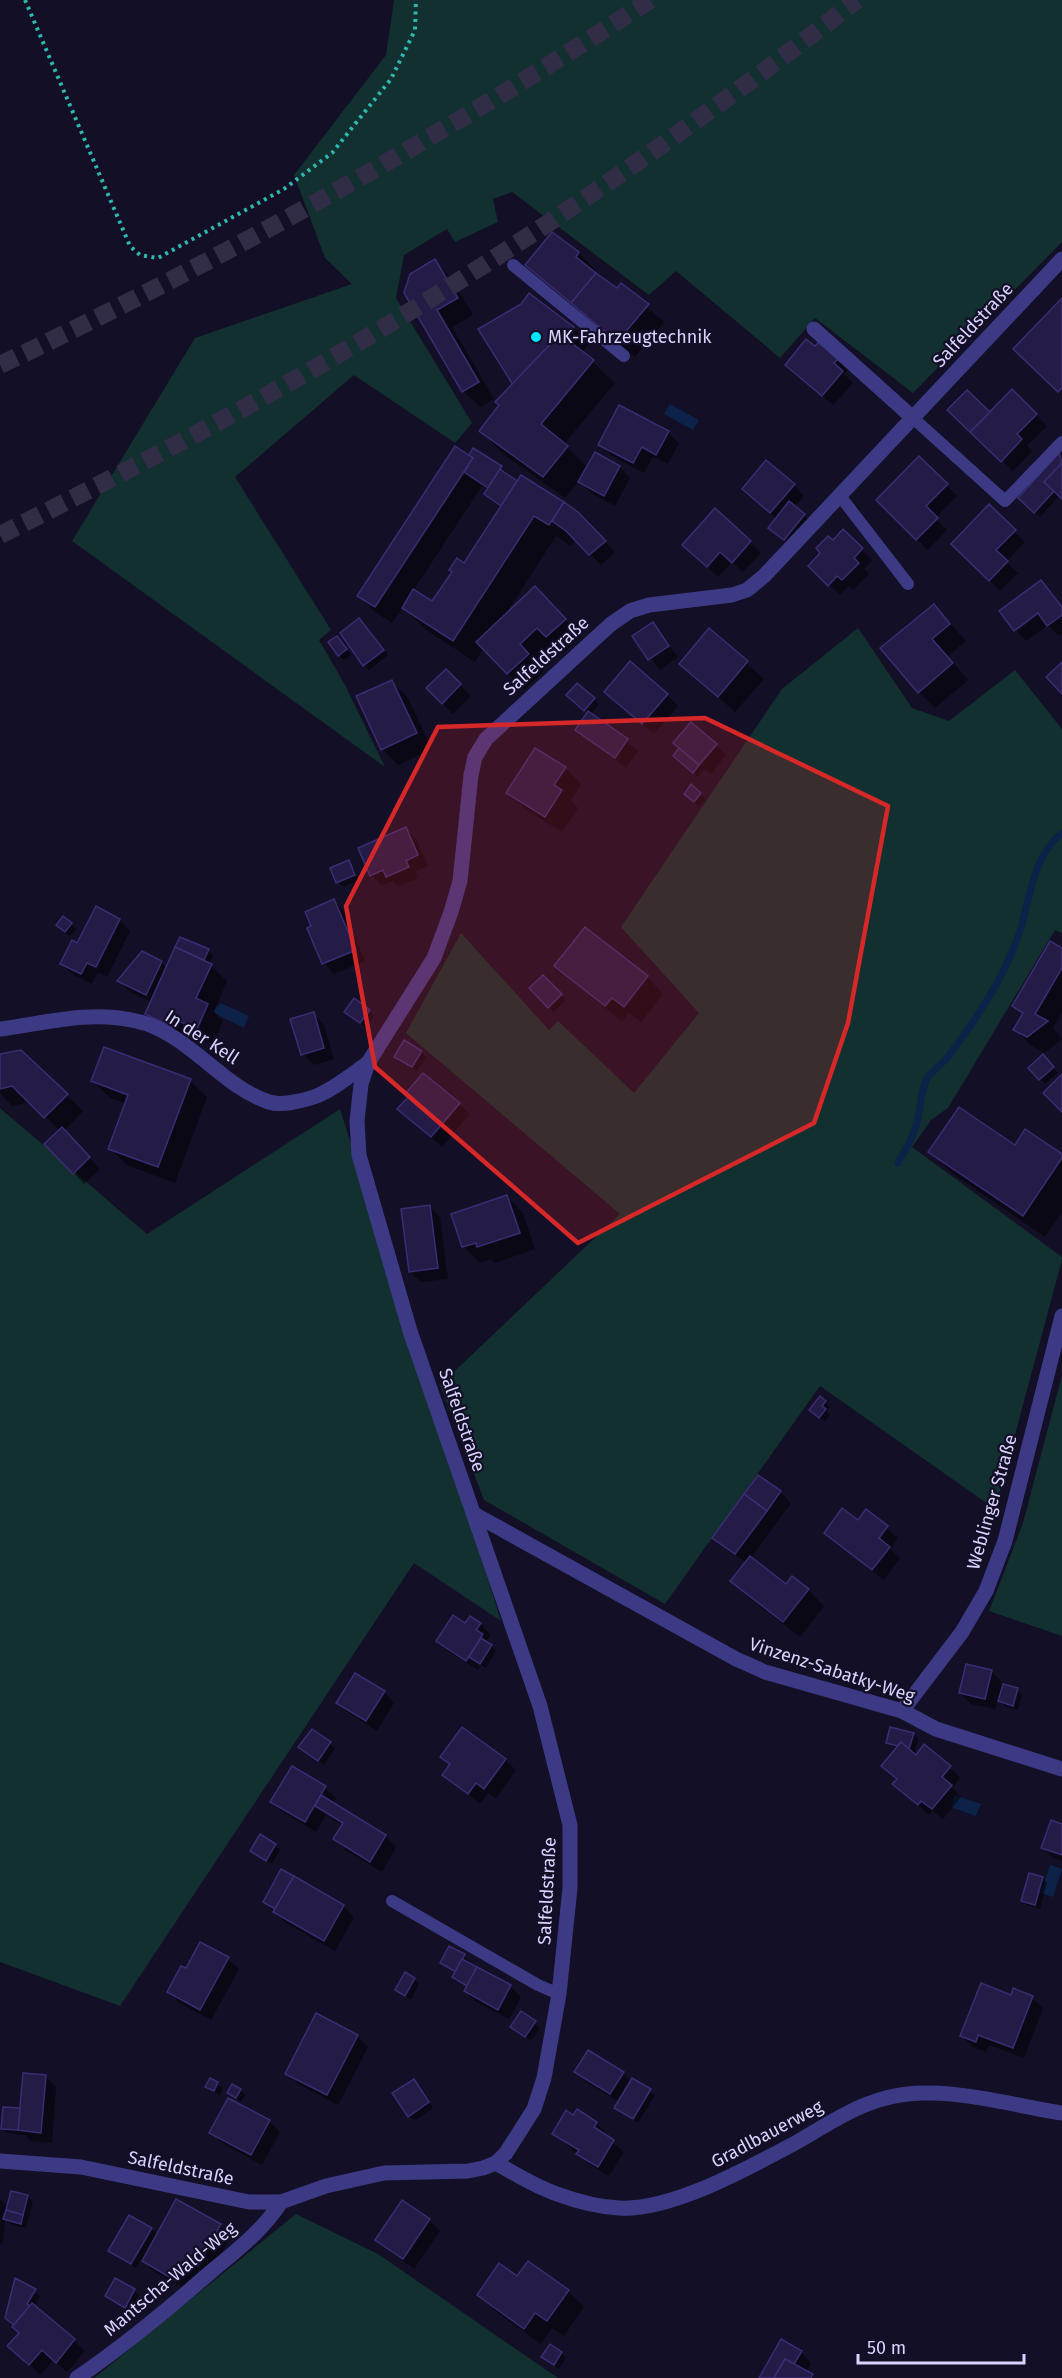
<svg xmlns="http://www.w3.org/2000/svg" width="1062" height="2378" font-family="'Fira Sans',sans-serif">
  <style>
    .green { fill: #12302f }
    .water { fill: #0c2248 }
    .shadow { fill: #0007; fill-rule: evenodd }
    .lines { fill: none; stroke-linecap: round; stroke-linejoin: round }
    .stream { stroke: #0c2248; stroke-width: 7 }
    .building { fill: #241b47; stroke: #3b2d73; stroke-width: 1.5 }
    .highway-tunnel { stroke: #312d47; stroke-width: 18; stroke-dasharray: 18 9; stroke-linecap: butt }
    .path { stroke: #2fb8b0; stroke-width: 4; stroke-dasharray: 3 4.5; stroke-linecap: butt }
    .lane { stroke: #3d3a85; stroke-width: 12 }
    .street { stroke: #3d3a85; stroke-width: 15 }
    .marked { fill: #d62828; fill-opacity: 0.2; stroke: #d62828; stroke-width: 4.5; stroke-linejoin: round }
    .poi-dot { fill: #00e5ff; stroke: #130f26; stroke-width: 2 }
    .labels { text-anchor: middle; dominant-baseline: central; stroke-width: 4.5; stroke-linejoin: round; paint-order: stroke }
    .street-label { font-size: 18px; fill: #d9d4ff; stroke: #130f26 }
    .poi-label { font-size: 18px; fill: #d9d4ff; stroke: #130f26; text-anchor: start }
  </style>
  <rect width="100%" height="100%" fill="#130f26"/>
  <g class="green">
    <polygon points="394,0 1062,0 1062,242 913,393 815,318 780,358 676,271 649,295 512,192 493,199 498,222 455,242 447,229 404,255 396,298 472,423 455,443 354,375 235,477 331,630 319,640 345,685 385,767 72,541 195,338 352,284 325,258 294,175 386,55"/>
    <polygon points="858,628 912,708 949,721 1015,670 1062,729 1062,933 1055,930 948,1108 931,1120 912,1147 1062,1257 1062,1260 995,1509 820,1386 665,1604 484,1500 440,1385 620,1214 406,1033 461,933 549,1030 558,1021 634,1093 699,1013 621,927 782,689"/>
    <polygon points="0,1108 147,1234 340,1109 501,1621 414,1563 120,2006 0,1962"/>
    <polygon points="1062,1375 1062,1636 989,1611 1023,1523"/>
    <polygon points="296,2214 378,2254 558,2378 94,2378"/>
  </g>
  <g class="water">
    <polygon points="670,404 699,420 693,430 664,414"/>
    <polygon points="221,1003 249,1016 244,1028 216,1014 213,1011"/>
    <polygon points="955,1795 981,1804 976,1816 951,1807"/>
    <polygon points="1050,1865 1062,1869 1053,1897 1041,1893"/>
  </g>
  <g class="shadow">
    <polygon points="552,234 578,253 595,269 593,272 618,290 622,286 664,322 635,357 527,265"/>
    <polygon points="435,261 451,278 473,315 452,327 494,399 480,407 463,391 406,293"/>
    <polygon points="573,328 589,344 582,352 615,383 564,444 588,468 596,454 620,467 630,478 615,506 591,493 579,481 565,498 502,453 481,431 514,384 480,329"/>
    <polygon points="837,360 848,371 844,374 853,383 833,405 798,375"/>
    <polygon points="1012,391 1047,426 1027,446 1032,451 1013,471 949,410 990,414"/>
    <polygon points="668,433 679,443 668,464 653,457 644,473 611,455 600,445"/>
    <path d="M474,450L501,467L518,483L578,513L615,552L601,565L575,539L571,546L556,536L505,615L551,605L581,636L563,653L554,643L535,662L544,671L524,690L484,648L475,662L425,629L403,607L392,623L375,612L359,595ZM482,486L488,490L486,494L501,508L464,565L433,604L413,591Z"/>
    <polygon points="1059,455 1062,458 1062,497 1060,495 1040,517 1020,498"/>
    <polygon points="919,458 957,496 935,518 947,530 928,550 878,500"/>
    <polygon points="794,485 804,496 795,507 809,520 790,544 775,533 777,519 755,499"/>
    <polygon points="989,507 1025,542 1006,562 1018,573 1000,591 953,544"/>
    <polygon points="843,531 872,560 864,569 869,574 853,590 849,586 840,595 810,566"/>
    <polygon points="750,542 761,553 743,572 732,562 718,577 695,555"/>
    <polygon points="1041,581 1062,606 1062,634 1059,636 1048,625 1026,641 1017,631 1045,610"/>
    <polygon points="934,606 966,641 948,656 968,680 935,708 919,692"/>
    <polygon points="652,624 678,657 660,670 634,636"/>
    <polygon points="364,625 388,655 369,670 364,665"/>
    <polygon points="709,630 764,679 735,712 681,664"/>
    <polygon points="342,643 351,655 344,660 339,655"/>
    <polygon points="446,671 471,696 453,714 428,688"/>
    <polygon points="392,682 408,698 432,749 398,765 382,749"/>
    <polygon points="577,685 599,704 591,714 638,751 626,768 577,730 588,713 573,700"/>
    <polygon points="667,695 678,706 654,734 617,702"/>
    <polygon points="716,745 726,755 711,774 704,769 698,777 680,761 681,748"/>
    <polygon points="565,768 581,784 571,801 578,808 562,832 525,809 508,793"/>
    <polygon points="700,794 705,799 699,806 691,799"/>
    <polygon points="405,829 416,839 428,866 415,872 418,878 398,887 393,881 382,886 371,875"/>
    <polygon points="348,862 359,880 343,887 338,882"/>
    <polygon points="334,901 344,912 365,961 334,974 324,963"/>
    <polygon points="63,918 76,929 70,936 62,930"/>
    <polygon points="120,920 130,931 107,977 98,972 92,984 73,975 62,964 78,945"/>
    <polygon points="181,939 208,951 213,956 209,964 227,981 214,1012 223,1021 213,1044 195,1036 192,1043 163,1030 147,1014 152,1002 130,992 119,981 161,962 167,968"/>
    <polygon points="1062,950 1062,1012 1053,1028 1062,1039 1044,1053 1032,1046 1015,1029 1023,1016 1014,1006"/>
    <polygon points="556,966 647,977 663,994 641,1022 629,1013 622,1022"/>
    <polygon points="543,977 566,1000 554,1012 531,988"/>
    <polygon points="369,1011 374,1016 366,1027 351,1016"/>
    <polygon points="313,1014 324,1025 334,1059 314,1065 303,1054"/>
    <polygon points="20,1051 83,1111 64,1131 100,1169 84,1184 74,1173 60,1131 30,1102 12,1106 0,1093 0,1056"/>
    <polygon points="421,1052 426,1057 417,1071 396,1056"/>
    <polygon points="1043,1057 1058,1073 1045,1084 1030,1069"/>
    <polygon points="93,1081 190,1081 207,1097 175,1183 127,1165 110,1148 127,1104 110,1098"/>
    <polygon points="459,1104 470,1114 442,1147 399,1109"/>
    <polygon points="1015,1147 1062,1156 1062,1212 1045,1237 952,1173 930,1152"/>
    <polygon points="507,1197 523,1213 535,1249 495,1263 491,1259 480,1263 463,1246"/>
    <polygon points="430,1207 440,1217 448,1279 421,1282 410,1272"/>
    <polygon points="820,1398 830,1407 826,1411 830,1415 825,1421 816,1414"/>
    <polygon points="780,1492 791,1503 751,1558 786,1586 808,1590 824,1606 800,1637 748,1597 732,1581 746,1563 714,1537"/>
    <polygon points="866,1511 898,1538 890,1549 900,1558 884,1580 825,1533 858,1522"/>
    <polygon points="480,1624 491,1635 487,1640 496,1651 486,1668 481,1665 478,1670 449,1652 438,1641 466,1625"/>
    <polygon points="991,1671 1002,1682 1001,1685 1017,1690 1022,1695 1018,1710 1005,1706 998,1699 995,1709 971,1704 960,1693"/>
    <polygon points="384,1692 394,1703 377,1731 349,1713 338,1703"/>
    <polygon points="312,1731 335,1748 324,1765 300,1747"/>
    <polygon points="913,1734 918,1739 914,1755 950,1768 960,1778 952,1788 961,1797 943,1819 933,1811 929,1815 905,1794 894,1777 897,1749 887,1743"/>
    <polygon points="442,1757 505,1760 516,1770 496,1798 488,1793 480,1804 444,1775 451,1766"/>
    <polygon points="292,1768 325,1788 336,1798 333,1804 385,1836 396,1847 382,1872 345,1850 335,1839 343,1826 326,1815 316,1832 283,1812 272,1802"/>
    <polygon points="1062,1825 1062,1861 1053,1858 1042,1847"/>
    <polygon points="275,1846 280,1850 272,1864 257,1855"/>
    <polygon points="1042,1878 1047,1883 1040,1909 1027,1905 1022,1900"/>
    <polygon points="265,1902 343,1906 354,1917 335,1951 286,1923"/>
    <polygon points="464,1956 469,1961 467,1964 510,1986 521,1997 509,2019 476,2002 465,1991 468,1987 454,1977 457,1973 441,1963"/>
    <polygon points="228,1959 239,1969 211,2020 179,2003 169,1992 187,1970"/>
    <polygon points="414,1979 419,1984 411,2000 397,1990"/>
    <polygon points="1014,1990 1032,1998 1043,2008 1024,2058 989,2045 986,2052 973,2047 962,2036 1012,1997"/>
    <polygon points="521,2013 540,2028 531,2041 517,2031"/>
    <polygon points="357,2036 368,2047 338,2105 298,2084 287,2073"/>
    <polygon points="576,2072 623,2073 632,2082 655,2095 638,2123 616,2108 619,2102 587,2083"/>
    <polygon points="45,2076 56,2087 52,2143 31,2141 25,2135 7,2133 2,2128"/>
    <polygon points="210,2080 223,2088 220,2095 207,2087"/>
    <polygon points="414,2081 433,2108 414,2121 409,2116"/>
    <polygon points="240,2090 245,2095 241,2102 229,2093"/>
    <polygon points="574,2117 596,2123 607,2134 605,2136 624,2152 609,2176 589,2164 554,2134"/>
    <polygon points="269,2121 280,2132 262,2165 222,2143 211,2133"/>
    <polygon points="12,2193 28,2197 33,2202 26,2228 10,2224 5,2219 3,2244 0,2243 0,2199 8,2207"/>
    <polygon points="429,2220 440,2231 414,2269 376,2240"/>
    <polygon points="220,2225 231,2236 209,2276 199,2270 188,2290 154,2272 141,2259 136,2268 110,2251 151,2229 158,2235"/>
    <polygon points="518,2278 568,2291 584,2307 564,2336 552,2328 541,2344 495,2311 479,2295"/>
    <polygon points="16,2280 40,2296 34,2306 85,2351 67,2372 53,2360 41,2375 20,2357"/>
    <polygon points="134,2291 139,2296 130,2311 106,2296"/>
    <polygon points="801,2352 811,2363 806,2372 814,2378 761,2378"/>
    <polygon points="561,2353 566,2358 559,2369 543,2356"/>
  </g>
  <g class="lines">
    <path class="stream" d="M898,1163C904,1151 913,1139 916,1126C921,1112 920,1089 928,1077C933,1070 941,1065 947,1058C976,1020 1005,977 1020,931C1030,898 1033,856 1062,833"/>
  </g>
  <g class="building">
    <polygon points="552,232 579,252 576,257 596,273 571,303 525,265"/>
    <polygon points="435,259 458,298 437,310 479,382 462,392 404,293 410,274"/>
    <polygon points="596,273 617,288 621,283 649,304 617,342 571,303"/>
    <polygon points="529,293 574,327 565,337 560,334 513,385 478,329 521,304"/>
    <polygon points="1062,298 1062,388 1058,392 1013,349"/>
    <polygon points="560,334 594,360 541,424 568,446 543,477 479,431 499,405 495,402"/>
    <polygon points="806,339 815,346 819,342 838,359 834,363 843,371 822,396 785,365"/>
    <polygon points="1012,389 1037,414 1017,434 1022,439 1001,462 970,432"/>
    <polygon points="967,390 990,412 970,432 947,410"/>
    <polygon points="619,405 669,431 656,455 642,447 633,463 598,445"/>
    <polygon points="455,446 473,458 375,607 357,596"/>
    <polygon points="473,448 502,466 488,488 464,472 473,458 469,455"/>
    <polygon points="595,452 620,466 604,496 578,482"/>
    <polygon points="1059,453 1062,463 1044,482 1054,491 1034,513 1018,498"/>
    <polygon points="919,456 948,484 926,506 938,518 916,540 876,500"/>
    <polygon points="766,460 795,484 770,513 742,489"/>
    <polygon points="1062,463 1062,499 1044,482"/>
    <polygon points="500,469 517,481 501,506 484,494"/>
    <polygon points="521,475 564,502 549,525 534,516 453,641 402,608 413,589 432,601 452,572 449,570 457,558 464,563"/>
    <polygon points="789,501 805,514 784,540 768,528"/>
    <polygon points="564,502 578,512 606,541 589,555 566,531 552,521"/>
    <polygon points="989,504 1016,530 996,550 1008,561 989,581 951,544"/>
    <polygon points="715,508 751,541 732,563 720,552 707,567 682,545"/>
    <polygon points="843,529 863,548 854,558 859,563 842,580 837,576 828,586 808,566 820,553 816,548 828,536 833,540"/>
    <polygon points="1041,580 1062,607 1062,615 1047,626 1038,613 1014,631 999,611"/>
    <polygon points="535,586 566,619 546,637 537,628 520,644 529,654 507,674 476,642"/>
    <polygon points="934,604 950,624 932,639 953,663 918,693 880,648"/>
    <polygon points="359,618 384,650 363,666 340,633"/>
    <polygon points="653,622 669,646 648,660 632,636"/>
    <polygon points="709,628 748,661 718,697 679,664"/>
    <polygon points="337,636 347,649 338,656 328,642"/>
    <polygon points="630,661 668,694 642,724 604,692"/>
    <polygon points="1062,662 1062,694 1046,677"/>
    <polygon points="446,669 461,684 442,704 426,688"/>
    <polygon points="392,680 417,733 381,750 356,696"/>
    <polygon points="577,683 595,698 584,711 566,695"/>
    <polygon points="588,711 628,739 615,758 575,730"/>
    <polygon points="691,722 717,744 699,765 673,743"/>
    <polygon points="535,748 566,767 554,785 562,790 545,817 506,793"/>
    <polygon points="679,748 699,765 693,773 673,756"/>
    <polygon points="691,784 701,793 694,802 684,794"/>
    <polygon points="406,827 418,855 406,861 409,867 386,877 383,870 370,876 358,848"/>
    <polygon points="349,860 355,875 336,883 330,868"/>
    <polygon points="334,899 356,950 322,964 307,928 311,926 305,912"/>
    <polygon points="96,906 120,919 96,967 87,963 81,974 60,964 72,940 77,943"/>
    <polygon points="63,916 72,923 65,932 56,925"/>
    <polygon points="585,927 648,976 624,1007 612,998 605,1006 554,966"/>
    <polygon points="180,937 209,949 204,960 175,947"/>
    <polygon points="1050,941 1062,948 1062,968 1035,1014 1048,1021 1027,1037 1013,1030 1023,1013 1012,1006"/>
    <polygon points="175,947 212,964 196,998 208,1004 197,1029 178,1021 175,1028 145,1014"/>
    <polygon points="142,951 162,961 146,995 117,981"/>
    <polygon points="543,975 562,994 548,1008 529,988"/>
    <polygon points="354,998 370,1010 360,1023 344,1012"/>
    <polygon points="314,1012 324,1048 301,1055 290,1019"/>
    <polygon points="404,1040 422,1051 412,1067 394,1057"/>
    <polygon points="104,1047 191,1079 158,1167 108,1149 128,1095 91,1081"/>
    <polygon points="21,1050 68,1094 44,1118 12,1086 0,1089 0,1054"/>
    <polygon points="1043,1054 1054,1067 1039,1080 1028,1068"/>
    <polygon points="423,1073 460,1103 431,1137 397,1109 409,1096 406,1093"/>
    <polygon points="1062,1074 1062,1112 1043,1093"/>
    <polygon points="959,1107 1015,1145 1025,1129 1062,1154 1062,1158 1023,1216 928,1152"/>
    <polygon points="62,1127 90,1157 73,1174 44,1144"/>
    <polygon points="507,1195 520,1233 477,1247 476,1243 462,1247 451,1214"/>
    <polygon points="430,1205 438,1268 409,1272 401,1209"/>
    <polygon points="820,1396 826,1401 822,1406 826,1409 819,1418 809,1410"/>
    <polygon points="758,1475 781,1491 767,1511 744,1494"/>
    <polygon points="744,1494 767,1511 735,1554 712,1538"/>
    <polygon points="842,1508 858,1520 866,1509 888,1526 879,1538 890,1547 872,1570 824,1533"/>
    <polygon points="750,1556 786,1584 792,1576 809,1589 783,1622 730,1581"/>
    <polygon points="453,1615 465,1623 470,1616 481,1623 476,1630 483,1634 466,1661 436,1641"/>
    <polygon points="481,1638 492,1645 480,1664 469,1657"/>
    <polygon points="966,1664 992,1670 985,1699 959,1693"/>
    <polygon points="355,1673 385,1691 366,1721 336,1703"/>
    <polygon points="1003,1684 1018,1688 1013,1706 998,1701"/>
    <polygon points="462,1727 506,1759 484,1789 476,1783 468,1794 442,1775 450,1764 440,1757"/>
    <polygon points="890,1727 914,1733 909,1749 901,1742 897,1746 886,1743"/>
    <polygon points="312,1729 331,1742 318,1761 298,1747"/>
    <polygon points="901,1742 916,1755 924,1744 951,1766 942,1777 952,1785 932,1809 921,1801 918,1805 892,1784 897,1779 881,1766"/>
    <polygon points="292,1766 326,1786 305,1822 270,1802"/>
    <polygon points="321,1795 386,1835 370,1862 333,1839 343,1823 315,1806"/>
    <polygon points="1051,1820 1062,1824 1062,1855 1041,1848"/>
    <polygon points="260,1834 276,1844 266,1861 250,1851"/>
    <polygon points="281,1869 294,1876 275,1909 263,1902"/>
    <polygon points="1029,1873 1043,1877 1035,1905 1021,1901"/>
    <polygon points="294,1876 344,1905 324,1941 273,1912"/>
    <polygon points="200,1942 229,1957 200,2010 167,1992 181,1966 186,1968"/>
    <polygon points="449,1946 465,1954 456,1972 440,1963"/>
    <polygon points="462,1959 477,1967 467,1986 452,1977"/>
    <polygon points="477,1967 511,1985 498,2010 464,1991"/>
    <polygon points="405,1972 415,1978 405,1996 395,1990"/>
    <polygon points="981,1983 1011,1995 1013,1988 1033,1996 1013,2048 978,2035 976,2042 960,2036"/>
    <polygon points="521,2011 536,2021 525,2037 510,2027"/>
    <polygon points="316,2013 358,2035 327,2095 285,2074"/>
    <polygon points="588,2050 624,2072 610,2094 574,2072"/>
    <polygon points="23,2073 46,2075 41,2133 18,2130"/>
    <polygon points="210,2078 218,2082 214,2091 205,2087"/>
    <polygon points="632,2078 651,2089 633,2119 614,2108"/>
    <polygon points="414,2079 429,2102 408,2117 392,2093"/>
    <polygon points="232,2084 241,2089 236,2098 227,2093"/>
    <polygon points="228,2098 270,2120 251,2155 209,2133"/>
    <polygon points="3,2107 20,2108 18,2130 1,2129"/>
    <polygon points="577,2109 597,2122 594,2127 614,2140 598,2167 576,2154 579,2150 552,2134 566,2110 573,2115"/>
    <polygon points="11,2191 28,2195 23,2215 6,2210"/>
    <polygon points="176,2199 221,2224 198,2266 188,2260 176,2281 142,2261"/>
    <polygon points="402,2200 430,2219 403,2259 375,2240"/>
    <polygon points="6,2210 23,2215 21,2224 3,2219"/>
    <polygon points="129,2215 152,2228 131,2264 108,2251"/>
    <polygon points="528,2261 569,2290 547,2321 535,2313 524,2329 477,2295 499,2263 517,2276"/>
    <polygon points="15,2278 36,2289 27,2304 30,2306 14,2325 5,2318"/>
    <polygon points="115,2278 135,2289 125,2308 105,2296"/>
    <polygon points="32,2303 75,2339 56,2363 42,2350 29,2365 7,2346 19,2333 12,2327"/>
    <polygon points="781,2339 802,2351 794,2364 785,2359 774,2378 759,2378"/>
    <polygon points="550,2344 562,2352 554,2365 541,2357"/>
    <polygon points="785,2359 813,2374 811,2378 774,2378"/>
  </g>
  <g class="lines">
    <g class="highway-tunnel">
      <path d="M0,365C225,258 442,137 650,0"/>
      <path d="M0,535C102,484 202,432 301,376C495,265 681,137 857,0"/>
    </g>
    <polyline class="path" points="25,0 130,246 140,255 158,258 284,189 332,153 391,79 415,30 416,0"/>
    <g class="lane">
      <polyline points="513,265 624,356"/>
      <polyline points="913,418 1005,501 1062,442"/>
      <polyline points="840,496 908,584"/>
      <polyline points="392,1901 538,1985 559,1994"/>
    </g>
    <g class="street">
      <polyline points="814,329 913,418"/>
      <path d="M0,1029C46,1023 89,1010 136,1021C188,1032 220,1086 269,1102C281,1106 302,1101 314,1097C333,1090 352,1074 368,1063"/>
      <polyline points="474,1514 736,1659 765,1672 902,1711 936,1729 1062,1769"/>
      <polyline points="902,1711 962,1632 986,1591 1005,1541 1062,1316"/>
      <polyline points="0,2161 81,2167 249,2202 281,2202 326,2186 384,2173 468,2171 483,2168 496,2163 506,2153 534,2109 544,2078 559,1994 570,1888 570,1825 540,1706 410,1331 359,1155 357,1121 361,1084 368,1063 434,958 451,912 460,881 471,775 475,757 486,739 611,624 630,611 649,605 732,595 747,590 764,576 1062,259"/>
      <path d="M496,2163C515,2174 536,2187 557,2194C576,2201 598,2207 619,2208C672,2211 750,2167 797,2142C825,2126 854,2106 886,2098C939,2083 1009,2105 1062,2113"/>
      <path d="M77,2378C122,2347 165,2312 206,2276C233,2253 262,2232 281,2202"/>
    </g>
  </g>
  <path class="marked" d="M705,718L888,806L848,1023L814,1123L578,1243L375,1067L346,906L438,727Z"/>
  <circle class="poi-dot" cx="536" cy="337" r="6"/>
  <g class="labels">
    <g class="street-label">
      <text transform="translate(973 325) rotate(-47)">Salfeldstraße</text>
      <text transform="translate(546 656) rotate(-42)">Salfeldstraße</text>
      <text transform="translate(202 1037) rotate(33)">In der Kell</text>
      <text transform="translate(462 1420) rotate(71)">Salfeldstraße</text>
      <text transform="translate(992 1502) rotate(-74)">Weblinger Straße</text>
      <text transform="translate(832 1670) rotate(18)">Vinzenz-Sabatky-Weg</text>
      <text transform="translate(547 1891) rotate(-87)">Salfeldstraße</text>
      <text transform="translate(767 2134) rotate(-28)">Gradlbauerweg</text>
      <text transform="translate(181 2168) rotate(12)">Salfeldstraße</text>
      <text transform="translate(170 2279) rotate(-40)">Mantscha-Wald-Weg</text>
    </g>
    <g class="poi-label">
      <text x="548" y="337">MK-Fahrzeugtechnik</text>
    </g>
  </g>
  <path d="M858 2354v9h166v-9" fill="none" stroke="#d9d4ff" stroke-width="3"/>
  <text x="867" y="2354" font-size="18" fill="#d9d4ff" stroke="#130f26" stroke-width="4.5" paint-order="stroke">50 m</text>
</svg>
